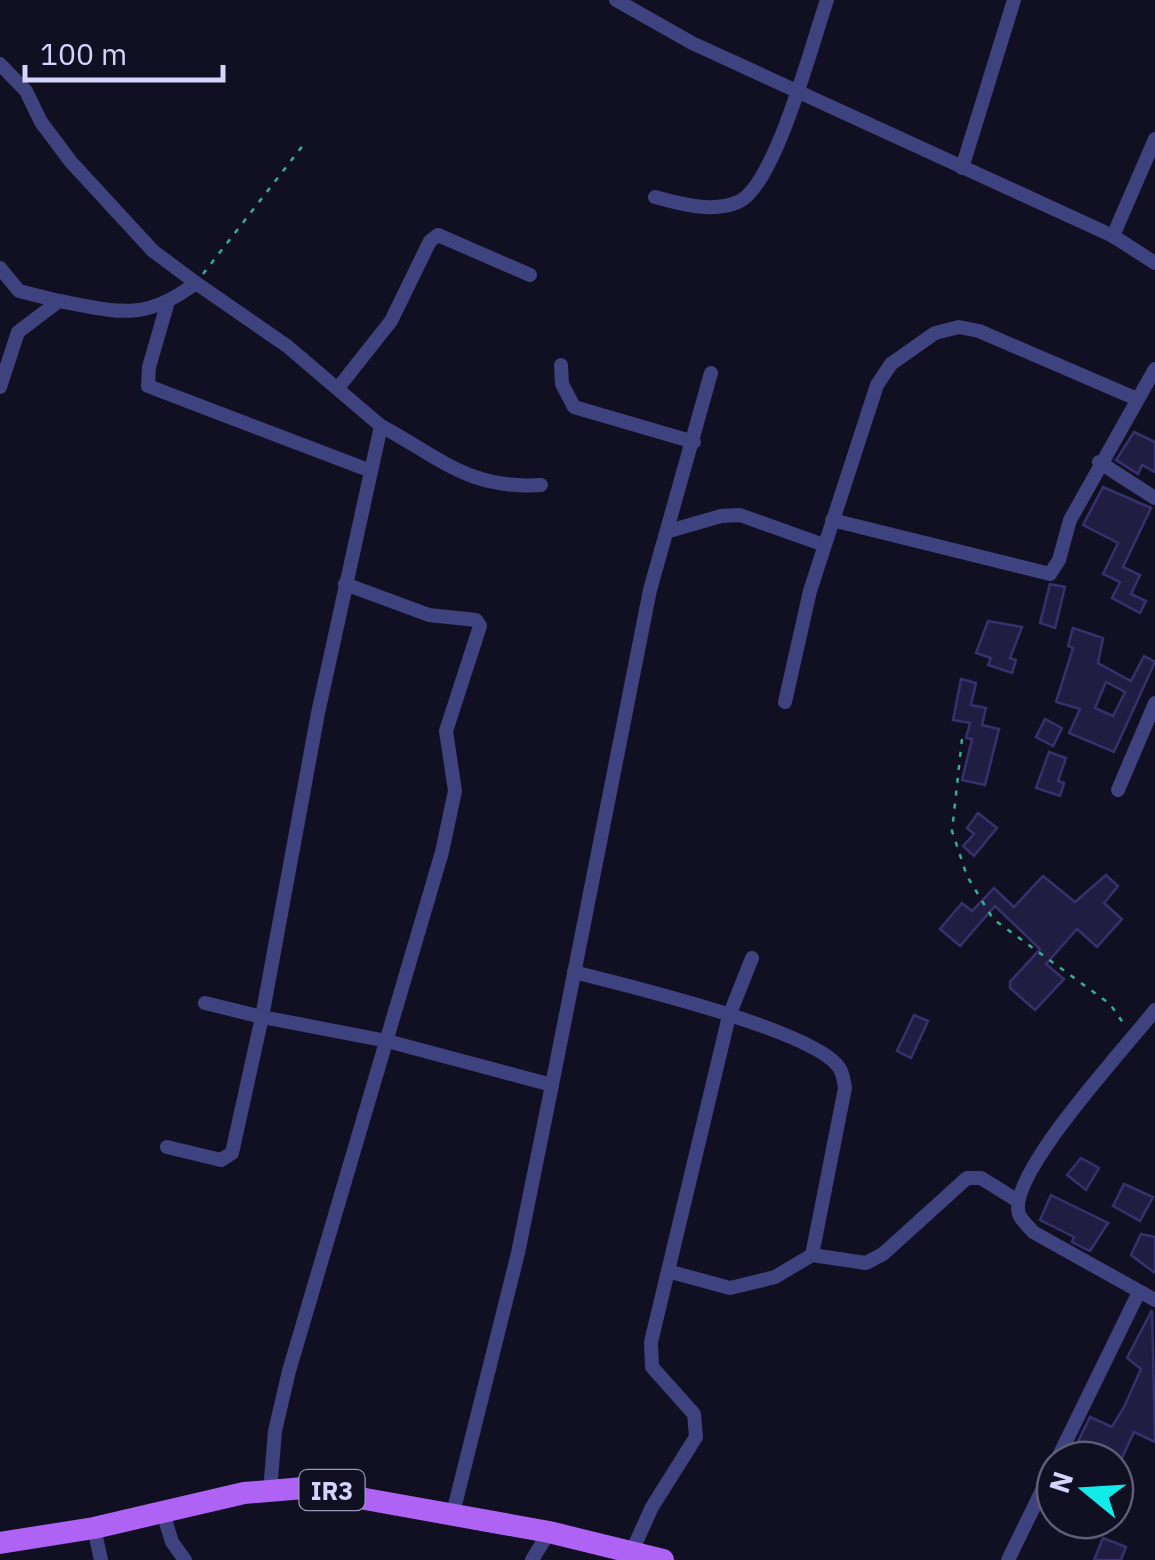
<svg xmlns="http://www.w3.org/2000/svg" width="1155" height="1560" font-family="'IBM Plex Sans',sans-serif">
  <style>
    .building { fill: #211d42; stroke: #36316c; stroke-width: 2.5; fill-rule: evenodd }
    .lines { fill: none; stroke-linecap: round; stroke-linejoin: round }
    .path { stroke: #37ad99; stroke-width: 2.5; stroke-dasharray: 5 8; stroke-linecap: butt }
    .street { stroke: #3e427e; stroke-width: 14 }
    .primary { stroke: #ae63f4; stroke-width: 22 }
    .labels { text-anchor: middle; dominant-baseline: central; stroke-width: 8; stroke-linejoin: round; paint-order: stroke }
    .shield { fill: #111022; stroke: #9a99bb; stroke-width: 2.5 }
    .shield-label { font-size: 25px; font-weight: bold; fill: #d4d4fc }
  </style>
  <rect width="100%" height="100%" fill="#111022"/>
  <g class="building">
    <polygon points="1134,432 1155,442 1155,472 1142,465 1138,474 1116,460"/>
    <polygon points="1103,487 1151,508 1123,567 1140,575 1131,594 1146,601 1140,613 1112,598 1120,582 1103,574 1118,543 1083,525"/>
    <polygon points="1050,584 1065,587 1055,628 1040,623"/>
    <polygon points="988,621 1022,627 1010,658 1016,660 1012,673 988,665 991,658 976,653"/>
    <path d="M1073,628L1103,638L1098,663L1131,681L1144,656L1155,662L1114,752L1069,733L1080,709L1056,702L1073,648L1068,646ZM1106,682L1125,692L1113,716L1095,708Z"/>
    <polygon points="961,679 976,683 971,705 986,708 982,725 999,729 985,785 962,780 972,739 966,738 970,723 953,720"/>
    <polygon points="1045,719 1062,728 1053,746 1036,737"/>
    <polygon points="1049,752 1066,758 1058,781 1064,783 1060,796 1036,788"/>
    <polygon points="978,813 997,828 974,856 963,846 974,834 967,828"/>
    <polygon points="1106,875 1118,886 1104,903 1122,919 1097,947 1077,929 1046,964 1064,979 1035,1010 1010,988 1010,982 1040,949 995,906 960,946 940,929 962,903 972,911 994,888 1014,907 1043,876 1075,902"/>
    <polygon points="914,1015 928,1021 911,1058 897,1051"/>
    <polygon points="1081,1158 1099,1168 1086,1190 1067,1175"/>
    <polygon points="1124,1184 1153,1197 1140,1221 1113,1206"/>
    <polygon points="1051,1195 1108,1223 1090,1251 1072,1242 1074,1237 1040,1220"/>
    <polygon points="1141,1234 1155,1237 1155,1273 1131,1255"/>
    <polygon points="1152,1310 1155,1442 1134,1432 1121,1460 1084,1460 1072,1454 1090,1417 1112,1427 1124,1407 1141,1369 1127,1358"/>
    <polygon points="1103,1538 1126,1547 1121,1560 1094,1560"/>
  </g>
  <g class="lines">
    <g class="path">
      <polyline points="203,274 304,144"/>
      <polyline points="962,739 952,831 967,876 993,919 1110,1004 1126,1027"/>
    </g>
    <g class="street">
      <polyline points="616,0 692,43 1113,236"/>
      <polyline points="0,64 26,91 41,122 71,162 153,251 196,283"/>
      <polyline points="1155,139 1113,236 1155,263"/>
      <polyline points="962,168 1014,0"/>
      <path d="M655,197C680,204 713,213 738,202C775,187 813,40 827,0"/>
      <polyline points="0,268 19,291 59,301"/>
      <polyline points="167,305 149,367 148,386 371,471"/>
      <polyline points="561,365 562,384 574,407 694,442"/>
      <path d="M0,387L18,332L59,301C119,312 144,322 196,283L287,346L381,426L318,713L262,1017L387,1041L552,1085L518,1253L453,1513"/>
      <polyline points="338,388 391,321 430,241 438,235 530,275"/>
      <path d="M381,426C439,457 469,490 541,485"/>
      <polyline points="1099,462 1155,498"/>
      <polyline points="832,520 1050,574 1059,560 1070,520 1155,369"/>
      <polyline points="669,531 721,516 740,515 824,545"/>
      <polyline points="785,702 810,591 877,385 891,364 935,333 959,327 979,331 1137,399"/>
      <polyline points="1118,790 1155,703"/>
      <path d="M574,972C625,985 809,1029 838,1066C843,1072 844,1081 845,1088L812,1255"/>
      <path d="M1155,1010C1129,1044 1006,1175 1019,1214C1021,1220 1029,1227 1033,1232L1155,1300"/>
      <polyline points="552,1085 650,590 711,373"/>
      <polyline points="167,1147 221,1160 232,1153 262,1017 205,1003"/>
      <polyline points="671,1272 730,1288 775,1277 812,1255 866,1263 883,1254 967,1178 981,1178 1018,1201"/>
      <polyline points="270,1491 275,1431 289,1371 442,852 455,791 446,731 480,626 476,620 429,615 345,584"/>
      <polyline points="162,1510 172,1542 185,1560"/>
      <polyline points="94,1528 101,1560"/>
      <polyline points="632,1551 652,1507 696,1437 694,1414 652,1367 651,1342 729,1016 752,958"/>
      <polyline points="532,1560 549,1532"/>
      <polyline points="1008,1560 1138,1294"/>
    </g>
    <polyline class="primary" points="0,1543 94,1528 244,1493 304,1488 549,1532 663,1560"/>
  </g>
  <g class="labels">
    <rect class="shield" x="299.5" y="1470" width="65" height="40" rx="8"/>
    <g class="shield-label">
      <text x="332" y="1490">IR3</text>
    </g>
  </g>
  <g transform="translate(1085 1490) rotate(288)"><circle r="48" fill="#111022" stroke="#5f5e79" stroke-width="2.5"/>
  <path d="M0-8L18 38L0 25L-18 38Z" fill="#11ebea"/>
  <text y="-15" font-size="28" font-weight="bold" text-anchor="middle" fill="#d4d4fc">N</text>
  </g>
  <path d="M25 65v15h198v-15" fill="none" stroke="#d4d4fc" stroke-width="5"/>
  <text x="40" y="65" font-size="30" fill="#d4d4fc" stroke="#111022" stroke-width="8" paint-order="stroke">100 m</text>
</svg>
